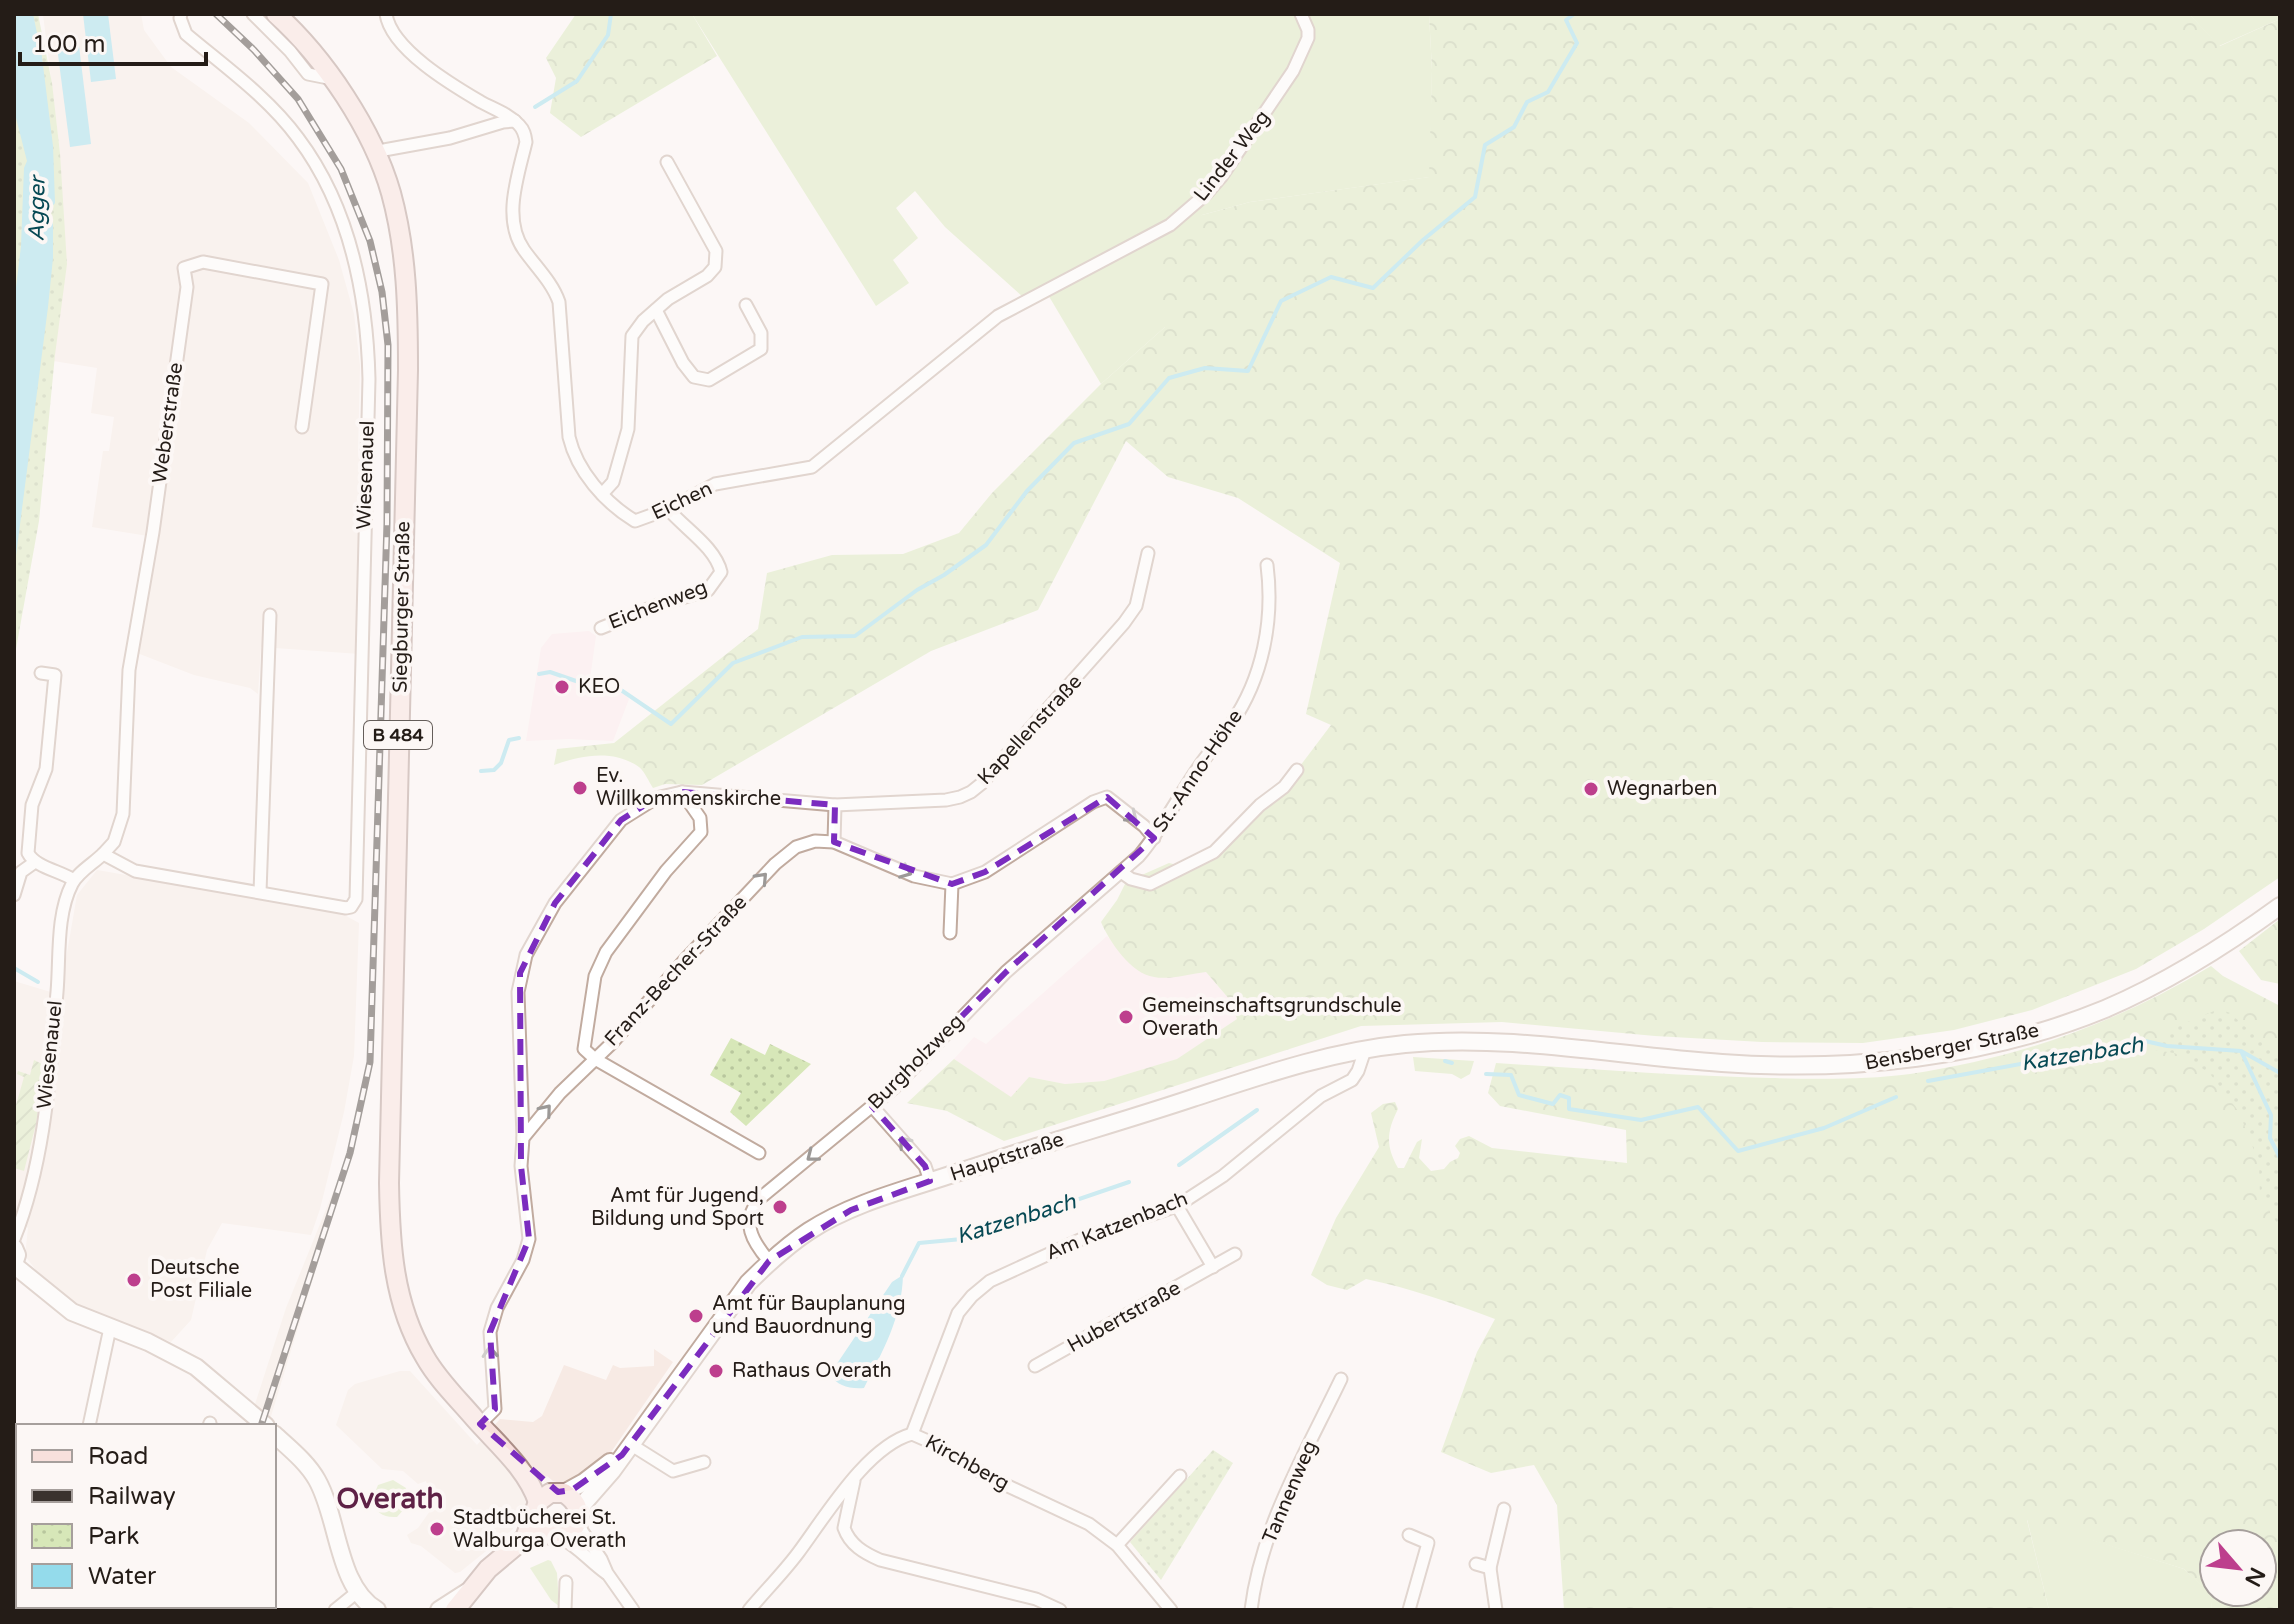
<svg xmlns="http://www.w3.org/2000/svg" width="2294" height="1624" font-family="'Varela Round',sans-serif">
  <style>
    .built { fill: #f7eae4 }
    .education { fill: #fde8ed }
    .grass { fill: #d7e7b8 }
    .forest { fill: url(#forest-crowns); fill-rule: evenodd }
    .park { fill: url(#park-dots) }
    .garden { fill: url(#garden-furrows) }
    .water { fill: #94dbeb }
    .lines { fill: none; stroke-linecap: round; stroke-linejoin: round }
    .stream { stroke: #94dbeb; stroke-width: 4 }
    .street-casing { stroke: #c1ab9f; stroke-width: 15 }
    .secondary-casing { stroke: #c1ab9f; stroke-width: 20 }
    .primary-casing { stroke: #ab8e87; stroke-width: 22 }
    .street { stroke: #fff; stroke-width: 11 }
    .secondary { stroke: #fff; stroke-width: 16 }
    .primary { stroke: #f8e0dc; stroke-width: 18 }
    .rail-casing { stroke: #3a322e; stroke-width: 7 }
    .rail { stroke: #fcf7f5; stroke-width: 4; stroke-dasharray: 12; stroke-linecap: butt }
    .oneway { stroke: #9c9997 }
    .marked { fill: none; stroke: #7b2cbf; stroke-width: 6; stroke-dasharray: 16 10; stroke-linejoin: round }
    .poi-dot { fill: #bd3f8d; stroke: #fcf7f5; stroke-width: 3 }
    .labels { text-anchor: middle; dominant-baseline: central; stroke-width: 8; stroke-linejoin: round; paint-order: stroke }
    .shield { fill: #fcf7f5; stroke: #655e5a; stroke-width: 2 }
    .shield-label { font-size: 18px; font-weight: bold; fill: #241c17 }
    .street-label { font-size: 20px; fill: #241c17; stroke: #fcf7f5 }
    .poi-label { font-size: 20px; fill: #241c17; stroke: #fcf7f5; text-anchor: start }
    .water-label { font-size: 22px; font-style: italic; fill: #074954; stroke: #fcf7f5 }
    .district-label { font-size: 28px; font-weight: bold; fill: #5e2146; stroke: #fcf7f5 }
  </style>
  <defs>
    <pattern id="forest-crowns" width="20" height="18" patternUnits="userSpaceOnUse" patternTransform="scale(2)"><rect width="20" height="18" fill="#d7e7b8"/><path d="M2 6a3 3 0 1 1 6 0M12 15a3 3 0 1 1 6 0" fill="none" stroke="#b8c69d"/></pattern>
    <pattern id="park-dots" width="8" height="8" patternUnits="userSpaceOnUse" patternTransform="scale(2)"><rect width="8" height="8" fill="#d7e7b8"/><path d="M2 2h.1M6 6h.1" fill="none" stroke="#b8c69d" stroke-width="1.8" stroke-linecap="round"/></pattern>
    <pattern id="garden-furrows" width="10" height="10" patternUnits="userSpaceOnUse" patternTransform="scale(2)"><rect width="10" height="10" fill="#d7e7b8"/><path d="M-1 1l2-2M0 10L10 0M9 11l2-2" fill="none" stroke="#b8c69d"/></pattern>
  </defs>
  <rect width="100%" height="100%" fill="#fcf7f5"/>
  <g class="built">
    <polygon points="43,14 141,14 144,30 171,67 249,123 308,183 339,260 354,314 360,366 358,452 361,470 360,654 261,647 258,694 250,688 194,675 132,651 148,536 92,527 103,451 109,451 114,417 91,413 97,368 41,359 60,152"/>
    <polygon points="97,870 339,912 359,923 354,1056 344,1112 320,1209 311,1235 222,1223 207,1250 191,1320 171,1342 92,1312 66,1297 36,1270 25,1256 28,1228 14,1217 14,981 54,993 64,970 77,895"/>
    <polygon points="337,1182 342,1184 268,1426 248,1426 286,1308"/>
    <polygon points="654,1349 673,1362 607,1458 566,1485 553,1481 547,1476 530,1490 532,1498 526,1512 511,1531 460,1572 455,1573 421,1546 411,1543 407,1535 418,1528 430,1511 430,1505 420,1504 421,1497 431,1496 426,1481 418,1484 403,1471 382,1469 336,1425 348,1390 355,1384 400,1371 410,1371 477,1445 500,1419 533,1422 542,1416 564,1365 606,1380 613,1365 620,1368 654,1366"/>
  </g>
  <g class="education">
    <polygon points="589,631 596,636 589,686 594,689 609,688 613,692 621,690 629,699 613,741 569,739 526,741 541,648 552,634"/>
    <polygon points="1107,936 1133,966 1153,977 1206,972 1230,1000 1237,1019 1178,1059 1104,1081 1065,1084 1029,1077 1011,1098 954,1059 974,1037 986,1044"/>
  </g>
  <g class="grass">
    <polygon points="692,14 1429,14 1432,70 1430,177 1250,202 1202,215 1165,327 1101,384 1044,288 1024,298 945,227 915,191 896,208 918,238 893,260 909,283 876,306"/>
    <polygon points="2189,14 2280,14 2280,19 2219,46"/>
    <polygon points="1413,1057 1474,1061 1470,1074 1461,1079 1452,1074 1415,1071"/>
    <path d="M393,1480L406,1488L407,1496H396L395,1504L405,1508L397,1517C383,1518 376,1513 372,1500L378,1485Z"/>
    <polygon points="2027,1519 2184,1569 2211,1594 2212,1610 2049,1610"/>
    <polygon points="548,1560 551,1561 557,1573 559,1606 551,1600 530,1568"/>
  </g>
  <g class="forest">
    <polygon points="576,14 692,14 717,56 581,137 550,113 556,78 546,58"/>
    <path d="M1429,14H2189L2220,46L2280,19V877L2204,929L2136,969L2032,1010L1954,1030L1863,1043L1762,1042L1655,1036L1502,1022L1361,1026L1004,1141L947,1111L907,1103L954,1059L1011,1097L1029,1077L1065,1084L1104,1081L1177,1059L1237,1019L1230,1000L1206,972C1190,974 1169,980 1154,977C1131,974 1109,941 1101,922L1117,900L1126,882L1169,863L1185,867L1214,852L1297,770L1331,725L1306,714L1340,563L1238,498L1168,477L1126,441L1038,610L931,651L702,785L665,784L653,788C649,782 645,772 639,767C614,749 581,755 554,765L557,749L614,743L758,629L767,573L832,555L903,554L959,533L992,493L1101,384L1165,327L1158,239L1202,215L1250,202L1429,177L1432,70Z"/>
    <polygon points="2280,919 2280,984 2261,980 2239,951"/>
    <path d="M2211,966L2223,976L2280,1006V1610H2212L2210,1594L2184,1569L2027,1520L2049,1610H1564L1557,1505L1534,1465L1491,1473L1441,1452L1477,1352L1495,1319C1452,1303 1410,1288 1366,1279L1347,1290L1327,1285L1311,1275L1336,1218L1379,1147L1371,1113L1383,1104L1395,1102L1398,1109C1387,1131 1385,1145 1398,1168H1404L1417,1142L1422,1139L1419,1158L1431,1171L1444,1169L1450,1162L1458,1158L1460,1153L1455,1146L1460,1139L1469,1136L1492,1148L1627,1163L1626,1130L1500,1106L1488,1093L1496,1063C1587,1069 1679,1076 1770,1078C1816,1079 1864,1080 1910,1074C2019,1058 2117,1023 2211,966ZM2214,1544H2262V1592H2214Z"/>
  </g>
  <g class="park">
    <polygon points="14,14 38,14 52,83 60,153 67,264 55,355 39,521 14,660"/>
    <polygon points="2219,1009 2230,1013 2261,1041 2280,1048 2280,1227 2260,1198 2259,1163 2239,1112 2211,1075 2190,1059 2174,1053 2149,1049 2168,1030"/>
    <polygon points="731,1038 765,1055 770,1044 811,1064 746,1126 730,1112 741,1093 710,1075"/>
    <polygon points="1213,1450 1233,1463 1161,1580 1130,1542"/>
  </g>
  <polygon class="garden" points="34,1060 44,1065 36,1124 24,1171 14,1168 14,1112 24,1077 17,1074 18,1071 30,1075"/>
  <g class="water">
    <polygon points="14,14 33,14 42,57 53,146 55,203 50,209 49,215 53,224 53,258 48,307 14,571 14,304 21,246 24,168 27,161 14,110"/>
    <polygon points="83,14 108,14 116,79 91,82"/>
    <polygon points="79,46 91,144 70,147 57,47"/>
    <path d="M903,1275C902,1317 883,1351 864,1388C849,1389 837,1386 830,1374L892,1282Z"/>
  </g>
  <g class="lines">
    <g class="stream">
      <polyline points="535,107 577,81 608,35 611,14"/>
      <polyline points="539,674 550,672 599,689 621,690 671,724 733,663 802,637 855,636 917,590 944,575 986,545 1027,491 1074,443 1129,424 1169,378 1205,368 1248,371 1281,301 1331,277 1373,288 1423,240 1475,197 1485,145 1514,127 1527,102 1548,92 1577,43 1566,20 1574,14"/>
      <polyline points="481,771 494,770 501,763 509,740 519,738"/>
      <polyline points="14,968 38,982"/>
      <polyline points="2242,1053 2271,1115 2270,1138 2280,1158"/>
      <polyline points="1445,1061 1452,1063"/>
      <polyline points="1486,1074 1511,1075 1519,1095 1553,1104 1560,1095 1569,1098 1569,1109 1641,1120 1698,1107 1738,1151 1824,1128 1896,1097"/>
      <polyline points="1928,1081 2145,1041 2167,1046 2241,1051 2280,1073"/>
      <polyline points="1179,1165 1257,1110"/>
      <polyline points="902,1276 919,1243 962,1239 1129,1182"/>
    </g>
    <defs>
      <g id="street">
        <polyline points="253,14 290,51 308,74 333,79"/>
        <path d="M386,14C391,49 452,85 481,102C494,109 509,114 519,125C524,130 525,135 526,142C518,176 502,219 524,250C536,267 552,282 559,302L569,437C577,471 605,503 635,521L668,509L715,484L812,467L998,316L1170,225L1206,194L1221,177L1293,71L1308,38V30L1301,14"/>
        <polyline points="373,152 450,138 503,122 515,121"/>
        <polyline points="656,310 683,363 694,377 709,380 761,349 761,333 746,305"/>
        <polyline points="602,494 613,482 628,429 632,336 643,321 668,299 707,276 715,267 716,251 667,162"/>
        <path d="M601,628L658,605L708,590L721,572C715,547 685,529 668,509"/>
        <path d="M41,673L55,675L46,769L32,805L28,853C35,867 60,871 74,880"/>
        <polyline points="682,792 700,818 701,832 666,871 606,952 595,976 584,1049 595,1059 759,1153"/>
        <polyline points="834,842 835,805"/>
        <polyline points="103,854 114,842 123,814 129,670 153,532 187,287 184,268 203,262 322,284 302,427"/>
        <polyline points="1121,872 1131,879 1150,884 1214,852 1260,805 1284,787 1297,770"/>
        <polyline points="260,892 270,615"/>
        <polyline points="14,895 21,872 35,862"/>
        <polyline points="950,933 952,884"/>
        <polyline points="872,1106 925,1166 930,1181"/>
        <polyline points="523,1138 518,992 526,955 555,903 621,820 656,798 682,792 835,805 946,800 960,797 971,792 981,784 1124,623 1136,606 1148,553"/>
        <polyline points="1177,1206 1213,1267"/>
        <path d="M14,1239C45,1162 50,1074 57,992C60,958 56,915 72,884C78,872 94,863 103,854L135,871L346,908L351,907L356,899L369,379C367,294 350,207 298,138C268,97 224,66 186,34L180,18L181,14"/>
        <path d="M769,1261C752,1241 741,1223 759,1199L894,1088L1006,972L1139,856C1162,829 1178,797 1198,768C1208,753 1221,739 1231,724C1263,678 1274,620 1267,565"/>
        <polyline points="1035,1366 1235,1254"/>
        <polyline points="480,1424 495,1409 490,1332 497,1308 523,1260 529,1239 521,1166 523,1138 560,1093 612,1043 683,962 775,864 796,847 815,841 834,842 914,876 952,884 985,872 1093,802 1107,797 1144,826 1154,838"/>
        <polyline points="89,1426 110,1328"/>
        <polyline points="209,1426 210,1423"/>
        <polyline points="912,1434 958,1313 972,1296 990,1281 1086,1237 1177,1206 1223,1176 1321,1096 1352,1080 1358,1071 1365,1050"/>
        <polyline points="630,1444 673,1471 704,1462"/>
        <path d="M854,1481L844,1528C850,1545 864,1553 880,1560L1036,1599L1060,1610"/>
        <polyline points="579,1520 582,1531 601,1559 607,1573 633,1610"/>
        <polyline points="14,1533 18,1533"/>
        <path d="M559,1537C578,1546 589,1561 606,1573"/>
        <polyline points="1117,1545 1180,1476"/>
        <polyline points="1476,1564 1490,1568 1504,1509"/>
        <polyline points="1490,1568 1496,1610"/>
        <polyline points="43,1610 44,1606"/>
        <polyline points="161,1610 162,1606"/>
        <polyline points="335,1610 356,1593"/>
        <polyline points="565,1610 566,1582"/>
        <path d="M749,1610C765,1591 783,1573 798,1553C825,1517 867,1446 912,1434L928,1441L993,1479L1089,1524L1117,1545L1171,1610"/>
        <path d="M1251,1610C1261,1527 1306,1452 1341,1379"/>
        <polyline points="1409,1610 1428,1543 1409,1535"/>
      </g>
      <g id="secondary">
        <polyline points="14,1248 17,1255 14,1264"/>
        <polyline points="14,1265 72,1312 148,1342 196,1367 266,1426"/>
        <path d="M274,1434C289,1448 307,1462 317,1480C339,1519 337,1587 377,1610"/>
        <polyline points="564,1493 584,1482 610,1462"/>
        <path d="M579,1515L584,1503L612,1471L748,1283C767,1264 786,1246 809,1231C852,1203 905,1190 953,1174C979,1166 1004,1157 1030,1149C1084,1132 1139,1116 1193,1098C1263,1075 1332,1051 1405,1044C1510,1034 1617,1056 1722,1063C1849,1072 1986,1058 2105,1009C2168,982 2225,946 2280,906"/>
        <polyline points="439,1610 467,1592"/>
      </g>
      <g id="primary">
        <path d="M276,14C325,58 373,130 391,193C407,251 408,310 408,370L389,1183C390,1244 393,1303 425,1357C438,1380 458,1399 475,1419C498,1445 527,1469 538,1502"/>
        <path d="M455,1610L488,1569L525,1538L538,1502L550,1493H564C579,1502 584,1517 571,1531C555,1541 539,1535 534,1516"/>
      </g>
    </defs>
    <use href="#street" class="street-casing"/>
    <use href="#secondary" class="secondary-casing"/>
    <use href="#primary" class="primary-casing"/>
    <use href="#street" class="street"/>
    <use href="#secondary" class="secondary"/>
    <use href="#primary" class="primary"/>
    <defs>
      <g id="rail">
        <polyline points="216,14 254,50 298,99 341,169 370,241 382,292 388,345 387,523 370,1062 350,1153 261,1426"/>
        <polyline points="216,1610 217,1606"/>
      </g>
    </defs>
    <use href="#rail" class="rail-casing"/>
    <use href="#rail" class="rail"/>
  </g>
  <defs><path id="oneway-chevron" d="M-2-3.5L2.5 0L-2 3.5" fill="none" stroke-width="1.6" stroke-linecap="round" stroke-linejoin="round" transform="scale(2)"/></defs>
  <g class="oneway">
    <use href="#oneway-chevron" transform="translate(1132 817) rotate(39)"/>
    <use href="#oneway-chevron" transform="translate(906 872) rotate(22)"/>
    <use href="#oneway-chevron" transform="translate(762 878) rotate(-47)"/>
    <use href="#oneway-chevron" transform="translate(546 1110) rotate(-50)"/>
    <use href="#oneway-chevron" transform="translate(904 1142) rotate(-130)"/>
    <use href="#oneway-chevron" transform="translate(812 1156) rotate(142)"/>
    <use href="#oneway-chevron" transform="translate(490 1352) rotate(-93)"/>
  </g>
  <path d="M0 0H2294V1624H0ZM682,792L835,805L834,842L952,884L985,872L1107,797L1154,838L1006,972L872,1106L925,1166L930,1181L851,1210L769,1261L622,1455L572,1490L558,1492L480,1424L495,1409L490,1332L529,1239L521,1166L520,973L555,903L621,820L656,798Z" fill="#fcf7f5" fill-opacity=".55" fill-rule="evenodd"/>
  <path class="marked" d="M682,792L835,805L834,842L952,884L985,872L1107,797L1154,838L1006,972L872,1106L925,1166L930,1181L851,1210L769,1261L622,1455L572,1490L558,1492L480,1424L495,1409L490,1332L529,1239L521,1166L520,973L555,903L621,820L656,798Z"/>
  <g class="poi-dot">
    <circle cx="562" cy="687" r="8"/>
    <circle cx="580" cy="788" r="8"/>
    <circle cx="1591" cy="789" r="8"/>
    <circle cx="1126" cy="1017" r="8"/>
    <circle cx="780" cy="1207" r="8"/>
    <circle cx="134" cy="1280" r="8"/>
    <circle cx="696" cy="1316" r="8"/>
    <circle cx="716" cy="1371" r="8"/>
    <circle cx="437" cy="1529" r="8"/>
  </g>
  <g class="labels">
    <rect class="shield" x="364" y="721" width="68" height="28" rx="6"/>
    <g class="shield-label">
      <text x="398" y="735">B 484</text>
    </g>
    <g class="street-label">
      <text transform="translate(1232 156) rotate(-52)">Linder Weg</text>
      <text transform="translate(168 423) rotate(-82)">Weberstraße</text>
      <text transform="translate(366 475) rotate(-88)">Wiesenauel</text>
      <text transform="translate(682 501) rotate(-25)">Eichen</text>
      <text transform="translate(658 605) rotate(-21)">Eichenweg</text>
      <text transform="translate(402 607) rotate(-89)">Siegburger Straße</text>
      <text transform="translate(1030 730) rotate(-47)">Kapellenstraße</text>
      <text transform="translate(1198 771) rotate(-56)">St.-Anno-Höhe</text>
      <text transform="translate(676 971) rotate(-47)">Franz-Becher-Straße</text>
      <text transform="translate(1952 1047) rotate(-11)">Bensberger Straße</text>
      <text transform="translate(50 1055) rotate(-84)">Wiesenauel</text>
      <text transform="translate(916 1062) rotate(-45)">Burgholzweg</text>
      <text transform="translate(1007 1157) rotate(-18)">Hauptstraße</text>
      <text transform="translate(1117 1226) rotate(-22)">Am Katzenbach</text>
      <text transform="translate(1124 1317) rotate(-29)">Hubertstraße</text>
      <text transform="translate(967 1463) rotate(29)">Kirchberg</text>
      <text transform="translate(1290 1492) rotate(-67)">Tannenweg</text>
    </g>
    <g class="poi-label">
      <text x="578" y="687">KEO</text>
      <text x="596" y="776">Ev.<tspan x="596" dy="23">Willkommenskirche</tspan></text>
      <text x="1607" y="789">Wegnarben</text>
      <text x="1142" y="1006">Gemeinschaftsgrundschule<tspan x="1142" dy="23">Overath</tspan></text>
      <text x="764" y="1196" text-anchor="end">Amt für Jugend,<tspan x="764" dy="23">Bildung und Sport</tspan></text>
      <text x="150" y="1268">Deutsche<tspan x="150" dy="23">Post Filiale</tspan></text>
      <text x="712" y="1304">Amt für Bauplanung<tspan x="712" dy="23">und Bauordnung</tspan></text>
      <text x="732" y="1371">Rathaus Overath</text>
      <text x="453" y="1518">Stadtbücherei St.<tspan x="453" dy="23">Walburga Overath</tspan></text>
    </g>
    <g class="water-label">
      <text transform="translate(37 209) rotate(-89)">Agger</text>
      <text transform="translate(2082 1054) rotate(-9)">Katzenbach</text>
      <text transform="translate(1016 1219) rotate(-17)">Katzenbach</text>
    </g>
    <g class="district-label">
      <text x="390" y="1499">Overath</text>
    </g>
  </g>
  <rect width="2294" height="1624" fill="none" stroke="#241c17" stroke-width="32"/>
  <rect x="16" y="1424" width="260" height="184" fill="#fcf7f5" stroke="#a69f9c" stroke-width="2"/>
  <rect x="32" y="1450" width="40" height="12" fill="#f8e0dc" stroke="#a69f9c" stroke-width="2"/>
  <text x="88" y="1464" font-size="24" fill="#241c17">Road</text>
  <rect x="32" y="1490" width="40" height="12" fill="#3a322e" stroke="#a69f9c" stroke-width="2"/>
  <text x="88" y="1504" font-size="24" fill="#241c17">Railway</text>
  <rect x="32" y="1524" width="40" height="24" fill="url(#park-dots)" stroke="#a69f9c" stroke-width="2"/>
  <text x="88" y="1544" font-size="24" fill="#241c17">Park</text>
  <rect x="32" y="1564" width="40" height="24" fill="#94dbeb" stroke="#a69f9c" stroke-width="2"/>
  <text x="88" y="1584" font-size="24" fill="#241c17">Water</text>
  <g transform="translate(2238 1568) rotate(118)"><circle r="38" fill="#fcf7f5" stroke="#a69f9c" stroke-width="2"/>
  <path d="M0-6L14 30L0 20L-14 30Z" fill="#bd3f8d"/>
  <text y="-12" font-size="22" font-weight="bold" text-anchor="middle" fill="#241c17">N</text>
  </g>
  <path d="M20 52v12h186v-12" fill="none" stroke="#241c17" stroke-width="4"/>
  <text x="32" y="52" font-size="24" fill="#241c17" stroke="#fcf7f5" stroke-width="6" paint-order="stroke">100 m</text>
</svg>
